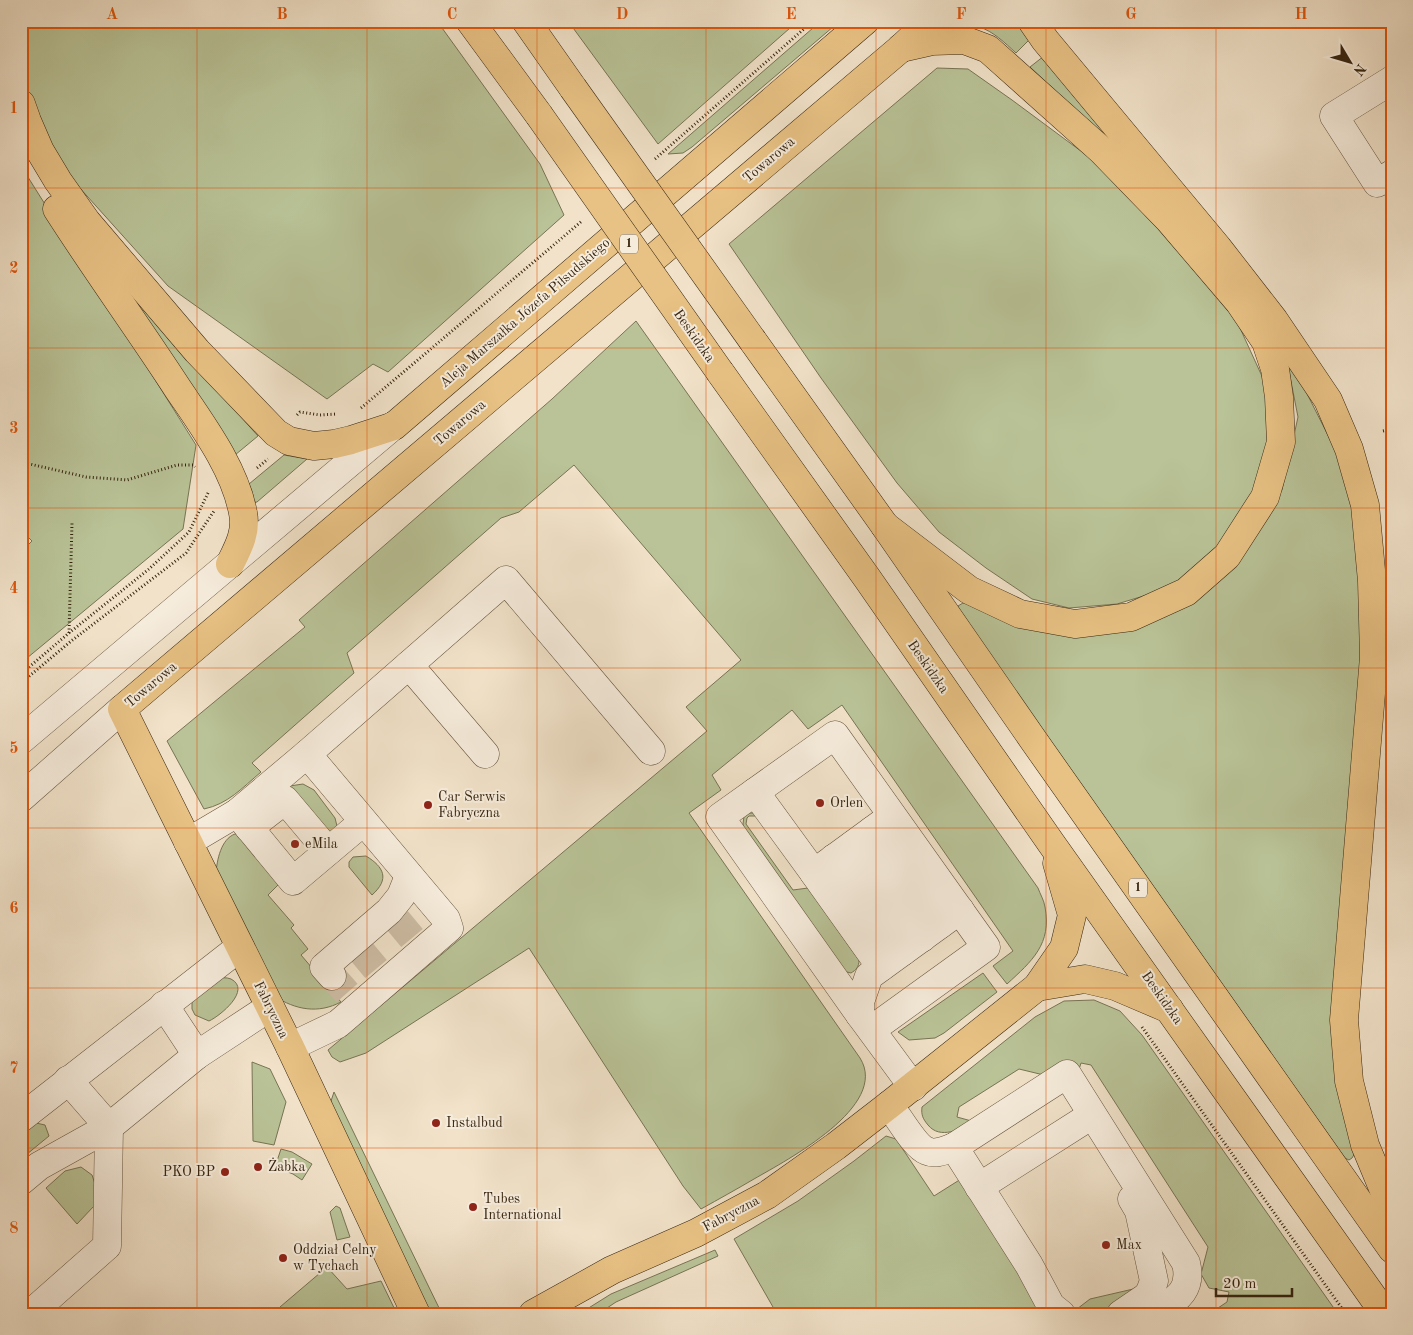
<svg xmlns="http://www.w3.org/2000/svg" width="1413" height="1335" font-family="'Old Standard TT',serif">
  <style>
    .green { fill: #b9c397; stroke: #787454 }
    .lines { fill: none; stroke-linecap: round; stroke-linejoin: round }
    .minor-tunnel { stroke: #ccbca4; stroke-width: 28; stroke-dasharray: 28 14; stroke-linecap: butt }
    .minor-casing { stroke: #66543e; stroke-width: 29 }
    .major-casing { stroke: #372510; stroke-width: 29 }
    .path { stroke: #372510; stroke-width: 3; stroke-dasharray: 1 2.5; stroke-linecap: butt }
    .minor { stroke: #f6ecdc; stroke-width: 28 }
    .major { stroke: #e8c184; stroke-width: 28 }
    .major-bridge-casing { stroke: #372510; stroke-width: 29; stroke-linecap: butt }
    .major-bridge { stroke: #e8c184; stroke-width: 28 }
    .grid { fill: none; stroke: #df560c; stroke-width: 1; stroke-opacity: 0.55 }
    .poi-dot { fill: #8f2418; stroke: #f6ecdc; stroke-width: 2 }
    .labels { text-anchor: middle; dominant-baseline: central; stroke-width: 4; stroke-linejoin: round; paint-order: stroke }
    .shield { fill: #f6ecdc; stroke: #70614d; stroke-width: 1 }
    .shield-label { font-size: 12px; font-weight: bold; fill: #372510 }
    .street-label { font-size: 14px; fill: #372510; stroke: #f6ecdc }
    .poi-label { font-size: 14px; fill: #372510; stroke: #f6ecdc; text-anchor: start }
    .neatline { fill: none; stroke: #df560c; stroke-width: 2 }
    .grid-label { font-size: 16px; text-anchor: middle; font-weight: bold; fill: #df560c }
  </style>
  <rect width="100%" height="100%" fill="#f1e2c9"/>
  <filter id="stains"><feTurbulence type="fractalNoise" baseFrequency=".004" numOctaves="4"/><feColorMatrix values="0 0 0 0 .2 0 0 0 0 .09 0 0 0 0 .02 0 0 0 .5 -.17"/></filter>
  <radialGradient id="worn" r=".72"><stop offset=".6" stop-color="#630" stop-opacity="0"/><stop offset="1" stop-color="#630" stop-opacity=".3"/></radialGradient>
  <g class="green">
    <polygon points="26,21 437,21 540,164 564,215 388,372 373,364 327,399 168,286 69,176 30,103 24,73 22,53 24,31"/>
    <polygon points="568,21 798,21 658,144"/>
    <polygon points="821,21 840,21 692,147 683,153 668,154"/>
    <path d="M951,21H1017L1030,39L1016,53C1005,43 993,31 979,27C969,24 960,26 951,21Z"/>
    <polygon points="1044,56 1146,176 1030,67"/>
    <polygon points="937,68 968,69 1012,100 1093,160 1229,304 1266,385 1272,436 1252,500 1218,548 1184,578 1160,591 1117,604 1069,608 1032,599 986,568 939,532 897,483 821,378 729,244"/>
    <polygon points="21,166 196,445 183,529 21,663 21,552 32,541 21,530"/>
    <polygon points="135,304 139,304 148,313 258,436 235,455"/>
    <path d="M636,321L1038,888C1040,894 1044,900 1045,907C1052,944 1032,961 1007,984L993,966L1013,951L842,705L808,729L792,710L712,775L721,790L689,813L860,1058C890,1106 787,1160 754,1179C737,1189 719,1199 701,1209L683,1186L529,948L366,1053L340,1062L332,1057L328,1050L707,731L686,707L741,660L574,465L519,512L501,518L347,653L354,673L252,763L261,772C242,788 228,804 204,809L167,741L305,627L299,620L552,399Z"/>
    <path d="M1286,356L1298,376L1343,465L1355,525L1361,597L1355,1153L1352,1158L1349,1160L1345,1158C1216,976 1088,793 959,611L958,606L963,603H966L1073,633L1238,558L1282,490L1298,417Z"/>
    <polygon points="284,455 307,459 257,502 251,503 253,495 249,484"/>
    <polygon points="303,784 314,790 335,818 337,826 326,840 283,787"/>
    <path d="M748,813H763L765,816H749L747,818L746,824L793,890L808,888L859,960C859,967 856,970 851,973L843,971L744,831L743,824L744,816Z"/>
    <path d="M235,834L243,835L283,880L268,895L294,925L291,928L308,949L301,955L341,1002C318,1014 296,1010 274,996L216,873C217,860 221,839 235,834Z"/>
    <path d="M366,856C384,867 390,879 372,895L349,867V862L353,857Z"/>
    <polygon points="983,973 997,992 944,1033 935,1038 909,1040 898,1032"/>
    <path d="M215,978C220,978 227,977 231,979C252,990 220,1016 209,1021L195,1015L192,1009V997Z"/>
    <path d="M1094,1000L1120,1011L1142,1035L1338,1314H1209L1227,1302L1229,1292L1209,1288L1201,1274L1208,1247L1091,1065L1081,1063L1076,1079L1048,1076L1019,1069L959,1107L957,1117L975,1122C961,1129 940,1140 928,1125C923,1119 921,1115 922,1107L1035,1017L1064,1001Z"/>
    <polygon points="252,1062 270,1069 286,1102 274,1145 253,1141"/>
    <polygon points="334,1092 442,1314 428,1314 330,1104"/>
    <polygon points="36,1123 45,1125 49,1136 21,1159 21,1134 30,1126"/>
    <polygon points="886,1136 896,1139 934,1196 961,1179 1049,1314 777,1314 734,1239 798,1201 854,1161"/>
    <polygon points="281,1149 292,1152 312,1164 302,1180 293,1174 275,1167"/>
    <polygon points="81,1167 92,1175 97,1190 94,1206 77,1224 46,1188 65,1171"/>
    <polygon points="336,1206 340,1208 350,1237 337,1240 330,1212"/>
    <polygon points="715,1250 718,1256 616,1302 598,1314 579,1314 611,1294"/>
    <polygon points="327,1267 347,1289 381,1281 397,1314 286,1314 280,1307"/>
    <polygon points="1142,1287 1143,1292 1107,1314 1084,1314 1077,1309 1090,1299"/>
  </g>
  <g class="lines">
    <g class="minor-tunnel">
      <polyline points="397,920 412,938"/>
      <polyline points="361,951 376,969"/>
      <polyline points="332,976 347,993"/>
    </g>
    <defs>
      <g id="minor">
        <polyline points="1392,80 1334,116 1377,183 1392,174"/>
        <polyline points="409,665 485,754"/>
        <polyline points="21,740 393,426"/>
        <polyline points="755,792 814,873 892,816"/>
        <polyline points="21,798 122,709"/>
        <polyline points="237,813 293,881 363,822"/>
        <polyline points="249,828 285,800 328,851"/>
        <polyline points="873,830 939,925"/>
        <polyline points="188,842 237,813 307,754 506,580 651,751"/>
        <polyline points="854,844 922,938"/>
        <polyline points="834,858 902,952"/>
        <polyline points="814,873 881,967"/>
        <polyline points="332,976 324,967 389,911 401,896 409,876"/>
        <polyline points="164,1005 197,1055"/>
        <polyline points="860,1015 860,1002 869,976 960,910"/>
        <polyline points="871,1030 986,947 835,735 720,817 860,1015 913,1087"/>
        <polyline points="290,1047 338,1024 449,928 446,919 307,754"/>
        <path d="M889,1105C898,1116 915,1147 927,1151C936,1155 945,1150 954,1147"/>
        <polyline points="21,1118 240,947"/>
        <polyline points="21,1181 39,1166 109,1127 197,1055 270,1007"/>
        <polyline points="979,1187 1092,1115"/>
        <polyline points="30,1314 107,1246 109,1127 68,1080"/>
        <path d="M1061,1314L1051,1306L1029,1265L954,1147L1067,1074L1186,1263C1193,1292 1175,1300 1154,1314"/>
        <polyline points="1121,1314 1146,1297 1150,1292 1154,1281 1139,1211 1132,1199"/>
      </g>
      <g id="major">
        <polyline points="470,21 539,115"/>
        <polyline points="526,21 573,88"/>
        <polyline points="1032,21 1045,40 1218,248 1274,320 1328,400 1349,449 1365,505 1372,581 1374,657 1344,1020 1349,1081 1365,1145 1392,1210"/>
        <polyline points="21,104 27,121 40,151 58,181 87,222 197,351 276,433 289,441 314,446 334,444 351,440 394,426 865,21"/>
        <path d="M57,209C96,270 139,329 178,389C203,426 235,469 243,513C247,532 238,548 230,564"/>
        <polyline points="753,341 885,526 1034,741 1392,1249"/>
        <polyline points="720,372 867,578 1051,843 1385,1314"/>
        <polyline points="885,526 969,590 1020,614 1075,624 1131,617 1186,592 1227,556 1265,497 1281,442 1279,397 1275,369 1266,342 1239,302 1169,220 1101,150 988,49 964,40 932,41 901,48"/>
        <polyline points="1037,987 1085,979 1115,986 1169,1009"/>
        <polyline points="416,1314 290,1047 122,709 900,49 930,21"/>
        <polyline points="533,1314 612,1270 696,1233 767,1195 836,1146 889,1105 1037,987 1064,948 1072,915 1057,863"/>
      </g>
    </defs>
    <use href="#minor" class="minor-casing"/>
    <use href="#major" class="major-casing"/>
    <g class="path">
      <polyline points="655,159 813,21"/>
      <polyline points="361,408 582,221"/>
      <polyline points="297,415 300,412 320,415 337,414"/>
      <polyline points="1383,431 1392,429"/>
      <polyline points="21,462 86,477 127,480 177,465 193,465 195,467"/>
      <polyline points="257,468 268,459"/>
      <polyline points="69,633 72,523"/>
      <polyline points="21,674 69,633 149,569 189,532 209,491"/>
      <polyline points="21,683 70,642 186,553 214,511"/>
      <polyline points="1142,1027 1346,1314"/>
    </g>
    <use href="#minor" class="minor"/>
    <use href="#major" class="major"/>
    <defs>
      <g id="major-bridge">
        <polyline points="573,88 753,341"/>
        <polyline points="539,115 720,372"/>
      </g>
    </defs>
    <use href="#major-bridge" class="major-bridge-casing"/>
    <use href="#major-bridge" class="major-bridge"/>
  </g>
  <path class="grid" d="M197,21V1314M367,21V1314M537,21V1314M706,21V1314M876,21V1314M1046,21V1314M1216,21V1314M21,188H1392M21,348H1392M21,508H1392M21,668H1392M21,828H1392M21,988H1392M21,1148H1392"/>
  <g class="poi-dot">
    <circle cx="820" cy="803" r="5"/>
    <circle cx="428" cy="805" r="5"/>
    <circle cx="295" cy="844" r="5"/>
    <circle cx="436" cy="1123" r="5"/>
    <circle cx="258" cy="1167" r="5"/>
    <circle cx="225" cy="1172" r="5"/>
    <circle cx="473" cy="1207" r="5"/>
    <circle cx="1106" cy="1245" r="5"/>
    <circle cx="283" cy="1258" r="5"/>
  </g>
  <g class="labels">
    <g class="shield">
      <rect x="620" y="234.5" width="18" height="19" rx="4"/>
      <rect x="1129" y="878.5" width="18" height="19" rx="4"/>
    </g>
    <g class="shield-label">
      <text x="629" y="244">1</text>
      <text x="1138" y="888">1</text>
    </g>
    <g class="street-label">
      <text transform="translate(769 160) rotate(-40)">Towarowa</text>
      <text transform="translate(525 313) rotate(-41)">Aleja Marszałka Józefa Piłsudskiego</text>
      <text transform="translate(694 336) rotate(55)">Beskidzka</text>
      <text transform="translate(460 423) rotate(-40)">Towarowa</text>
      <text transform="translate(928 667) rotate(55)">Beskidzka</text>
      <text transform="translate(151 685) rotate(-40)">Towarowa</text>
      <text transform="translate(1162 998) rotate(55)">Beskidzka</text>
      <text transform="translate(271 1010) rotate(64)">Fabryczna</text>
      <text transform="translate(731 1214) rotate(-28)">Fabryczna</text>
    </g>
    <g class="poi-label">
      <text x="438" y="797">Car Serwis<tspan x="438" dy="16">Fabryczna</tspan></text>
      <text x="830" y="803">Orlen</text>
      <text x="305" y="844">eMila</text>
      <text x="446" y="1123">Instalbud</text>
      <text x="268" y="1167">Żabka</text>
      <text x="215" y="1172" text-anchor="end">PKO BP</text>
      <text x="483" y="1199">Tubes<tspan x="483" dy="16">International</tspan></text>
      <text x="1116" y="1245">Max</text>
      <text x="293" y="1250">Oddział Celny<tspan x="293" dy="16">w Tychach</tspan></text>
    </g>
  </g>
  <rect width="1413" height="1335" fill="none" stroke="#f1e2c9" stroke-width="55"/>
  <g transform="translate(1350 62) rotate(128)" stroke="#f6ecdc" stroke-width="4" paint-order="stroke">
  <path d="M0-4L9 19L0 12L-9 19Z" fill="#372510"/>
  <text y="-8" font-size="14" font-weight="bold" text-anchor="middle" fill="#372510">N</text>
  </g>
  <path d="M1216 1288v8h76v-8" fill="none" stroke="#372510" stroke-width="2.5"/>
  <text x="1223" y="1288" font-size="15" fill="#372510" stroke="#f6ecdc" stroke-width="4" paint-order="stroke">20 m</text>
  <rect x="28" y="28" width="1358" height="1280" class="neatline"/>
  <g class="grid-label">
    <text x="112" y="19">A</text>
    <text x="282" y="19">B</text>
    <text x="452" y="19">C</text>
    <text x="622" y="19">D</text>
    <text x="791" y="19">E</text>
    <text x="961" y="19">F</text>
    <text x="1131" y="19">G</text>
    <text x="1301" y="19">H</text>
    <text x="14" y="113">1</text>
    <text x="14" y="273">2</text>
    <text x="14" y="433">3</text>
    <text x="14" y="593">4</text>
    <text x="14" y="753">5</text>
    <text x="14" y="913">6</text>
    <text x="14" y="1073">7</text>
    <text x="14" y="1233">8</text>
  </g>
  <rect width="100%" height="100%" filter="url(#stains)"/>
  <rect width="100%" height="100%" fill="url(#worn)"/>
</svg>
